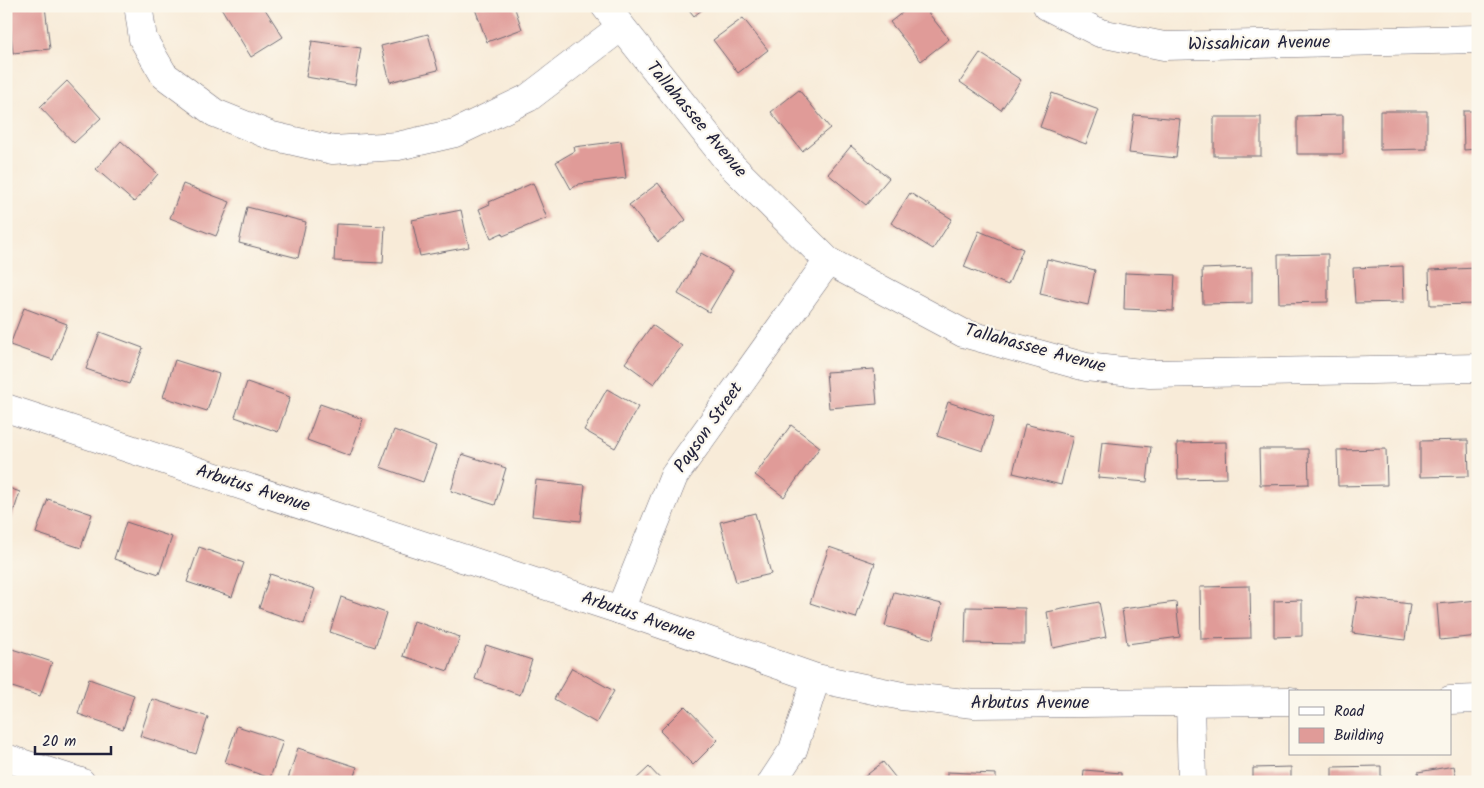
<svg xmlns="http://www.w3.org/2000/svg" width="1484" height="788" font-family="Kalam,sans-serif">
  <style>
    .building { fill: #e09b98 }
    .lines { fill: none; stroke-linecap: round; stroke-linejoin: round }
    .minor-casing { stroke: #6d6872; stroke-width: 29 }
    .minor { stroke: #fff; stroke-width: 28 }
    .labels { text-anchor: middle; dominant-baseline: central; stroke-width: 4.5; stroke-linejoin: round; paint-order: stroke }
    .street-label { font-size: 18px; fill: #22223b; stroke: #fbf7ec }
  </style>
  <rect width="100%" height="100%" fill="#fbf7ec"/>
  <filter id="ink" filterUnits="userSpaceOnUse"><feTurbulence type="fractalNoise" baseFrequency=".02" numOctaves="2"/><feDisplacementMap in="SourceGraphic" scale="10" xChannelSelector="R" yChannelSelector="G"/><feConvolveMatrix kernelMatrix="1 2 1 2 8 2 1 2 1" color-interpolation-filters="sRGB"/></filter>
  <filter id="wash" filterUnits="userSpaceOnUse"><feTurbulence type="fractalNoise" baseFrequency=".0096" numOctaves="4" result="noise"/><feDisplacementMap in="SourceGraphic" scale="20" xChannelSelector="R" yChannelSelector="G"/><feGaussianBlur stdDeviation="1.12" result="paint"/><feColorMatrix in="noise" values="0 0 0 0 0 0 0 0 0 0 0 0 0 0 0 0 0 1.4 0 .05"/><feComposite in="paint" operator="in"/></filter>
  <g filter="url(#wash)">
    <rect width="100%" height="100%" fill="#f8ebd8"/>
    <g id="blocks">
      <g class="building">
        <polygon points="8,6 45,6 50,49 13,53"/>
        <polygon points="220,6 263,6 283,37 251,57"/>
        <polygon points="474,6 514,6 522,29 487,42"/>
        <polygon points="686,6 707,6 694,16"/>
        <polygon points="911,6 923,6 949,39 921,61 890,22"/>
        <polygon points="743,18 768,50 738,73 713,40"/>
        <polygon points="428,34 438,70 390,82 381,46"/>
        <polygon points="312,41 361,48 355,85 306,77"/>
        <polygon points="980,53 1021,80 1001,110 960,82"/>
        <polygon points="67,81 101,118 74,143 40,107"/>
        <polygon points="799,90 830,128 802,151 771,112"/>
        <polygon points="1052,93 1099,110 1086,144 1040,127"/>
        <polygon points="1380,111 1427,111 1427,149 1380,150"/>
        <polygon points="1463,111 1478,111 1478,149 1464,150"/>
        <polygon points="1134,115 1180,119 1176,158 1129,153"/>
        <polygon points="1343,115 1343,154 1297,154 1297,116"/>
        <rect x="1214" y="117" width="47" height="39"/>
        <polygon points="121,141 158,174 134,202 96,169"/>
        <polygon points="621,141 626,178 579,184 571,189 556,162 575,151 574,147"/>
        <polygon points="851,146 889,178 866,205 828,174"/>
        <polygon points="533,183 547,218 503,236 502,233 491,238 479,209 490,204 489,202"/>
        <polygon points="658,183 686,220 658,242 629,205"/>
        <polygon points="183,184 230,202 216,236 170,218"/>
        <polygon points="910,193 952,219 933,249 891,223"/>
        <polygon points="247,207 306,222 298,258 239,243"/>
        <polygon points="461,210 469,247 420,256 412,220"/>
        <polygon points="336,224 385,226 383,263 334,261"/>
        <polygon points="979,231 1023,249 1008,285 964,267"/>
        <polygon points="701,253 733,271 709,312 678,294"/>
        <polygon points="1328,254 1328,302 1279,303 1278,255"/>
        <polygon points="1047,259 1095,270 1088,305 1040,294"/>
        <polygon points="1403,266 1404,302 1355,303 1353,268"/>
        <polygon points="1252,267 1252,303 1203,304 1202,269"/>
        <polygon points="1478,268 1478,304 1430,305 1429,270"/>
        <polygon points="1125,273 1175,275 1173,311 1124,309"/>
        <polygon points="24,308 67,324 53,360 10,345"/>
        <polygon points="652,325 682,346 654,384 625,363"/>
        <polygon points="100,332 143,348 129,384 86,369"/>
        <polygon points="175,360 219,374 207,411 163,397"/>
        <polygon points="874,369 877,404 829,408 826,372"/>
        <polygon points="247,382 290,397 278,432 235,417"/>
        <polygon points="607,389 638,407 615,448 584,430"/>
        <polygon points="948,402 994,417 983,451 937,436"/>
        <polygon points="320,404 363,419 350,456 307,440"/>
        <polygon points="1025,424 1073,436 1061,485 1013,473"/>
        <polygon points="791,425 820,447 784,497 755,475"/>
        <polygon points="394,430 436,446 423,482 380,467"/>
        <polygon points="1468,440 1469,476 1420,477 1420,441"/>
        <polygon points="1102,442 1151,447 1147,482 1098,478"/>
        <polygon points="1226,442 1227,478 1178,479 1177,443"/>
        <polygon points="1259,449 1308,449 1309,484 1260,485"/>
        <polygon points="1386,449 1387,485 1338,486 1337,450"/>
        <polygon points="462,454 506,468 495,505 451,491"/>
        <polygon points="536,480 585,485 581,521 532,516"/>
        <polygon points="6,487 20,492 9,526 6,525"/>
        <polygon points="48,499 92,514 81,548 36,533"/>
        <polygon points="755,513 771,574 736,582 720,522"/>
        <polygon points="126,522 172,537 159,574 114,559"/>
        <polygon points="199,547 244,563 232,597 187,582"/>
        <polygon points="829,547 875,563 856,618 810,603"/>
        <polygon points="270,574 315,589 304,624 259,608"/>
        <polygon points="1250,586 1251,638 1201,639 1200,587"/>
        <polygon points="894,592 942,604 933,639 885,626"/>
        <polygon points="341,597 386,613 375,647 330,632"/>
        <polygon points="1357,597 1410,604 1405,640 1352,633"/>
        <polygon points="1302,600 1302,636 1274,637 1274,601"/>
        <polygon points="1478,600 1478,636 1440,640 1437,604"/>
        <polygon points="1099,602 1106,637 1053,648 1047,612"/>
        <polygon points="1176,602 1180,637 1127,644 1122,609"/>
        <polygon points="966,607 1025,608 1025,644 965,643"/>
        <polygon points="414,621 460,637 448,671 403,656"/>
        <polygon points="486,645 532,660 520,695 475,679"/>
        <polygon points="6,647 52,662 40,696 6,685"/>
        <polygon points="572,668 614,691 596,723 554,699"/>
        <polygon points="89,679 134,695 123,729 78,714"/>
        <polygon points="152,699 208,717 196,754 140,736"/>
        <polygon points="685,706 718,740 693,765 660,731"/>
        <polygon points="237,726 283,741 270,778 225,762"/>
        <polygon points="298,748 357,767 352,782 287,782"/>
        <polygon points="883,762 899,782 858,782"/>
        <polygon points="1381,766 1381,782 1332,782 1332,767"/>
        <polygon points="1454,766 1457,782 1420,782 1418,772"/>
        <polygon points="649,767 663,782 633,782"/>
        <polygon points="1291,767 1291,782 1253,782 1253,768"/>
        <polygon points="1084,770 1121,773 1121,782 1083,782"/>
        <polygon points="947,772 996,774 996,782 947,782"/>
      </g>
    </g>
  </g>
  <g filter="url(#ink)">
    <use href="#blocks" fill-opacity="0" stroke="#6d6872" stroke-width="1"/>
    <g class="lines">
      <defs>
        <g id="minor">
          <polyline points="605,6 731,165 828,261 963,333 1086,367 1150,374 1478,368"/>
          <polyline points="1047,6 1100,33 1164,46 1478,39"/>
          <polyline points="139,11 143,39 164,75 215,113 272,136 333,150 398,146 455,133 528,98 621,27"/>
          <polyline points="6,408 620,610 816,678 902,696 974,704 1290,701"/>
          <polyline points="620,610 674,476 828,261"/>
          <polyline points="1450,700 1478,699"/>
          <polyline points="1190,702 1192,782"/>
          <polyline points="6,758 81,782"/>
          <polyline points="772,782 793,750 816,678"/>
        </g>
      </defs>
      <use href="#minor" class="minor-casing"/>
      <use href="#minor" class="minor"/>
    </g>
  </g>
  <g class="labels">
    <g class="street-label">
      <text transform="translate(1259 44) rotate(-1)">Wissahican Avenue</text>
      <text transform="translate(696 120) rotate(50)">Tallahassee Avenue</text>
      <text transform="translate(1035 349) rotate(15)">Tallahassee Avenue</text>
      <text transform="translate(709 428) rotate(-55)">Payson Street</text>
      <text transform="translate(253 489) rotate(18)">Arbutus Avenue</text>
      <text transform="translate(638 617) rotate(19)">Arbutus Avenue</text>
      <text x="1030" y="703">Arbutus Avenue</text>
    </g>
  </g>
  <rect width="1484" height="788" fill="none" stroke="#fbf7ec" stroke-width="25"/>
  <rect x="1289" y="690" width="162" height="65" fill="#fbf7ec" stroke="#a4a2a5"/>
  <rect x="1299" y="707" width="25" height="8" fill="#ffffff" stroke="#a4a2a5"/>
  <text x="1334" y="716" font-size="15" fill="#22223b">Road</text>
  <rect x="1299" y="728" width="25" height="15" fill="#e09b98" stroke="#a4a2a5"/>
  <text x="1334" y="740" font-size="15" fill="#22223b">Building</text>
  <path d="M35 746v8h76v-8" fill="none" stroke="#22223b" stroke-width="2.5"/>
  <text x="42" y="746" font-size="15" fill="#22223b" stroke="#fbf7ec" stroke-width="4" paint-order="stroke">20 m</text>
</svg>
